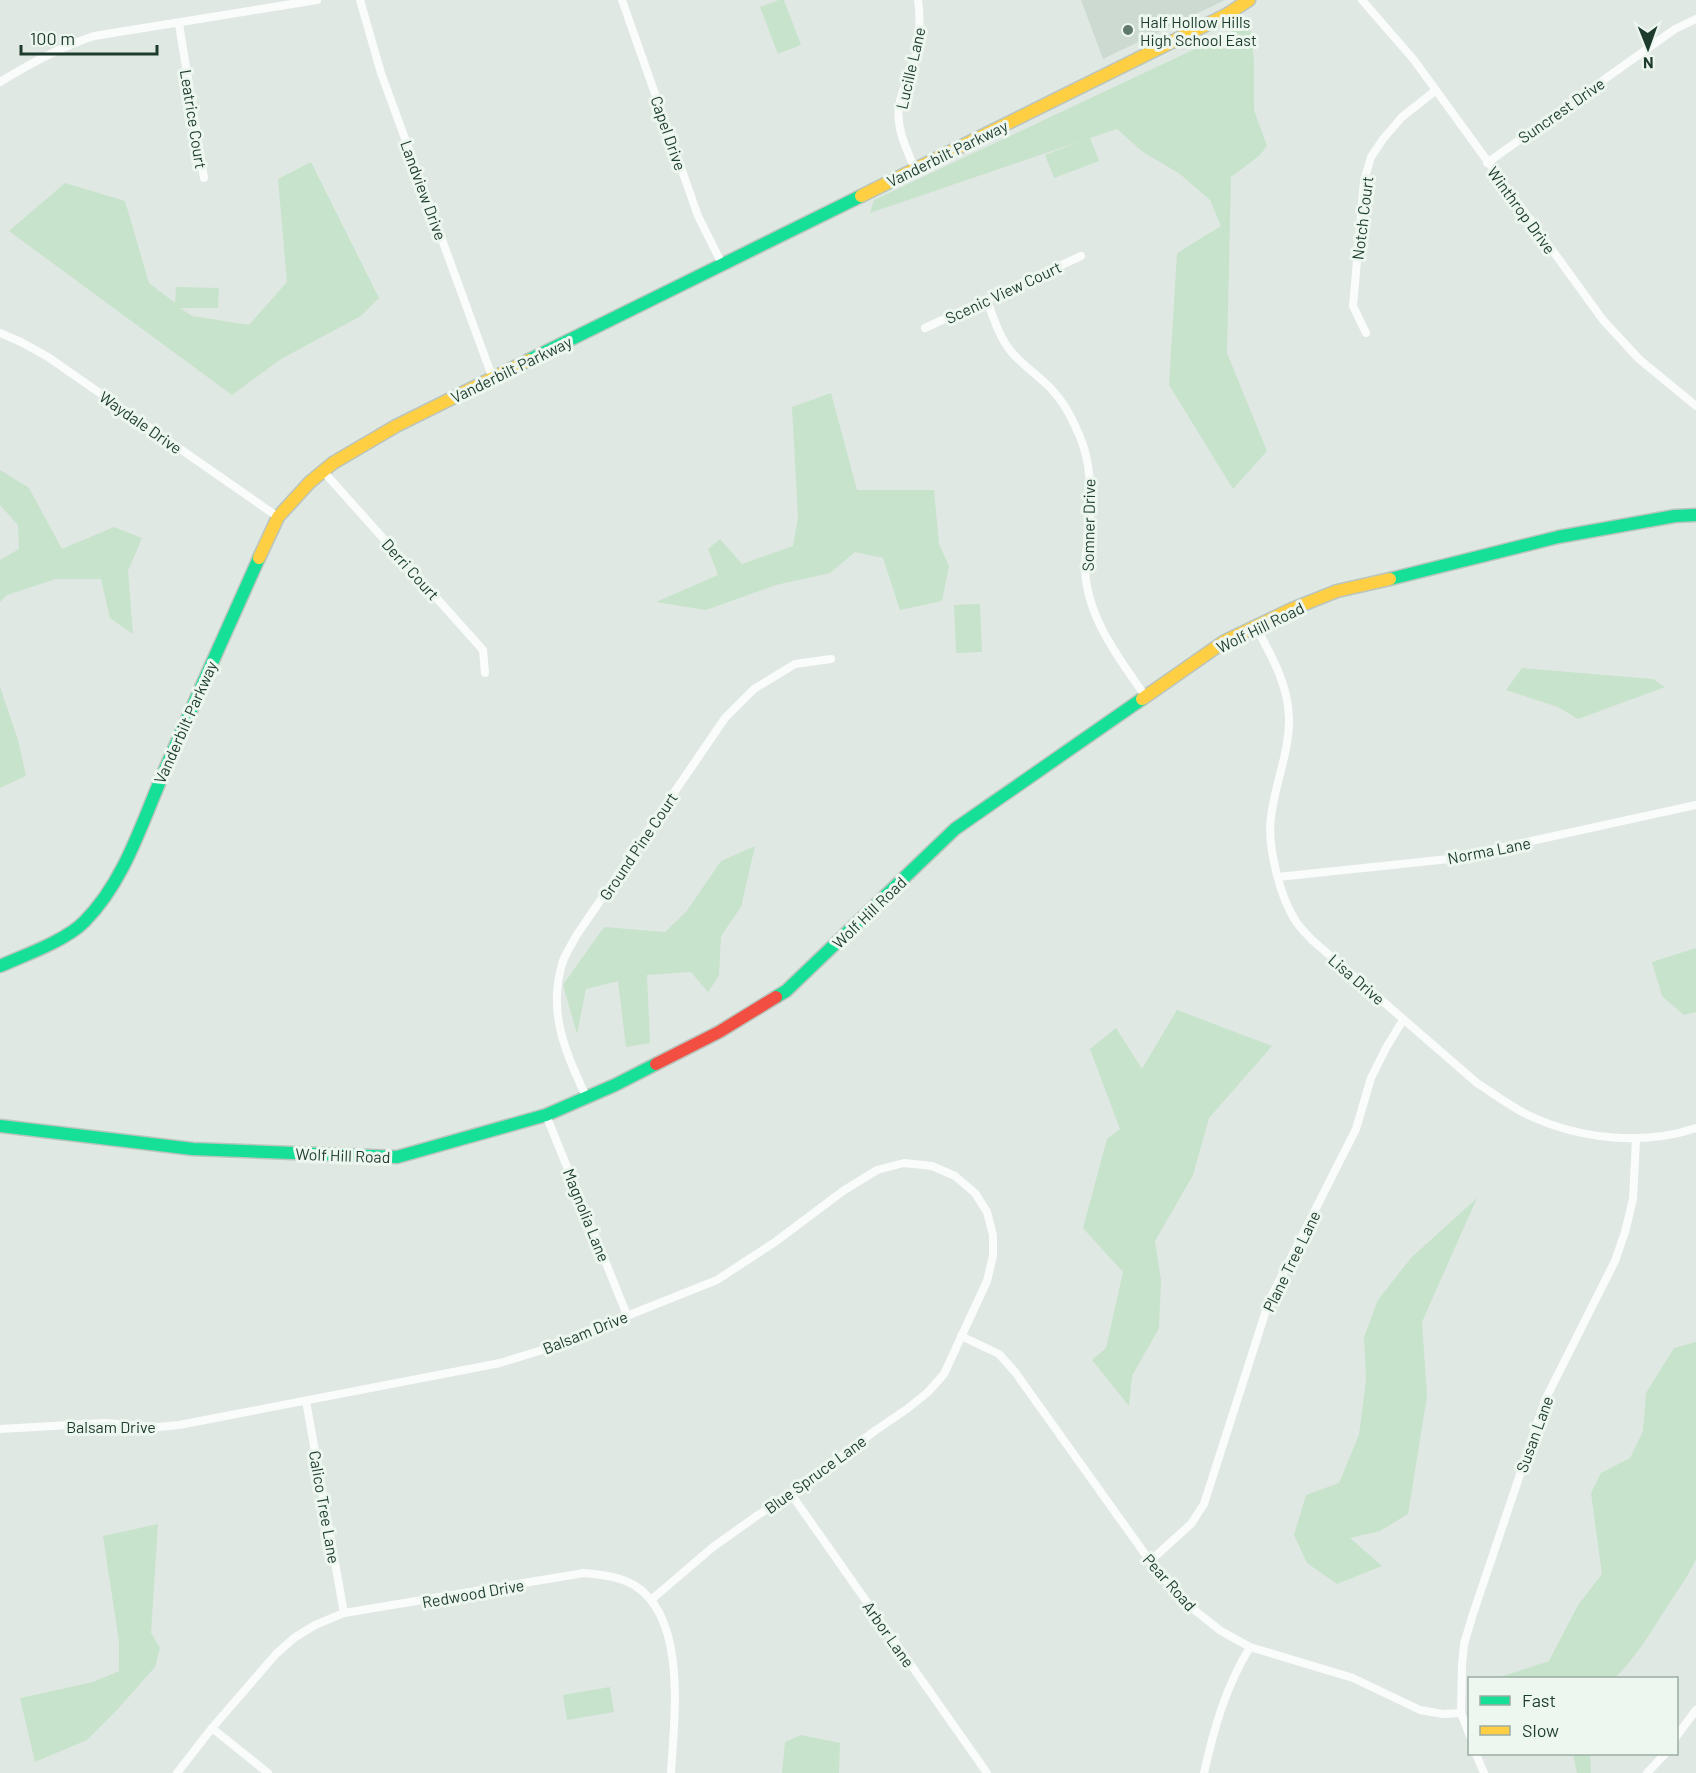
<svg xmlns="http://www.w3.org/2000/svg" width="1696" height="1773" font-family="Barlow,sans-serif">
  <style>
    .built { fill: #cddad2 }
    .green { fill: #c7e3cb }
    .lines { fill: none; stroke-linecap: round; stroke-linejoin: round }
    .fast-casing { stroke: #b9c5be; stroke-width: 15 }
    .slow-casing { stroke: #b9c5be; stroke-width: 15 }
    .jam-casing { stroke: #b9c5be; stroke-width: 15 }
    .street { stroke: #fafcfb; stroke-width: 8 }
    .fast { stroke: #16e098; stroke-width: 12 }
    .slow { stroke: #ffcf43; stroke-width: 12 }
    .jam { stroke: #f24e42; stroke-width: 12 }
    .poi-dot { fill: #61786d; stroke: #edf7f0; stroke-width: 2 }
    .labels { text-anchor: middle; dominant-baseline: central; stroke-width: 6; stroke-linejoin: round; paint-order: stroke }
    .poi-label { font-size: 16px; fill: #1d3c2e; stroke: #edf7f0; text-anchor: start }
    .street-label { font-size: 16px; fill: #1d3c2e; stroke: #edf7f0 }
  </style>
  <rect width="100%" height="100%" fill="#e0e8e3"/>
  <polygon class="built" points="1081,0 1225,0 1103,59"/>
  <g class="green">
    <polygon points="779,0 784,0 801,45 778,54 760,7"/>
    <polygon points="1250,23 1254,61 1254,110 1267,146 1259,156 1231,177 1227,353 1267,451 1233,489 1169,385 1177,253 1221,226 1210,200 1180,174 1143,152 1117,129 1090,138 1099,161 1054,178 1045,155 1081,141 870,213 874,200"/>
    <polygon points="311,162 379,298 361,316 281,359 232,395 9,231 65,183 125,201 149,283 175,303 176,287 219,288 218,308 180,308 192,316 249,325 287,282 278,179"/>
    <polygon points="831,393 857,490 934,490 939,544 949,566 942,601 900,610 883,558 855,552 830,573 776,585 706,610 656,602 718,575 708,549 720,539 742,564 793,546 798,517 792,407"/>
    <polygon points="0,470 29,488 62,549 114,527 142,538 128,571 133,634 110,618 101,579 56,579 7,595 0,602 0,560 19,549 18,525 0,505"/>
    <polygon points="980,604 982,652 956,653 954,605"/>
    <polygon points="1522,668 1653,679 1665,687 1578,719 1558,707 1506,690"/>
    <polygon points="0,687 18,740 26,776 0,788"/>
    <polygon points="755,846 741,907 721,936 719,976 708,992 691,972 647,975 650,1043 626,1047 618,981 586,989 577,1034 563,985 604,927 665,932 686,912 721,861"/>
    <polygon points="1696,948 1696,1012 1684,1015 1662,996 1652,962"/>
    <polygon points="1177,1010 1272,1046 1209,1118 1193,1175 1155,1241 1161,1280 1159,1328 1132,1376 1129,1406 1092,1360 1106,1348 1123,1272 1083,1228 1107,1139 1120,1129 1090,1049 1116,1028 1142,1069"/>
    <polygon points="1477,1198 1422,1322 1427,1396 1408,1514 1380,1531 1350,1538 1382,1566 1337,1584 1307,1563 1294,1535 1306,1495 1339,1483 1359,1435 1366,1380 1364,1337 1378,1300 1411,1258"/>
    <path d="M1696,1342V1559C1688,1577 1677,1591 1667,1607C1651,1632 1636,1657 1615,1678H1497L1549,1661L1578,1605L1602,1574L1591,1493L1601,1473L1630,1458L1643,1431L1646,1393L1674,1348Z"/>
    <polygon points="158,1524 151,1633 160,1648 155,1667 116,1711 87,1740 35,1762 20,1698 93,1682 119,1671 119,1642 103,1536"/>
    <polygon points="610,1687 614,1712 567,1720 563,1695"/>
    <polygon points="801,1735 840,1743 839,1773 782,1773 785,1742"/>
    <polygon points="1573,1754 1590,1754 1591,1773 1577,1773"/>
  </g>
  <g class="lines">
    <defs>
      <g id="fast">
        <polyline points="529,360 861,196"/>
        <polyline points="1390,579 1558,537 1675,516 1696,515"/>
        <path d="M0,966C25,955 65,941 84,922C124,882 141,825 163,774C194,702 227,630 259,558"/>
        <polyline points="776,997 786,991 955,829 1142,699"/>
        <polyline points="0,1126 193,1149 397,1157 546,1115 615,1085 656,1064"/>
      </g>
      <g id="slow">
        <polyline points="861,196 1226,15 1249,0"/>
        <polyline points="259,558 278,517 310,482 333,463 396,426 529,360"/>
        <polyline points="1142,699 1225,641 1292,609 1337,591 1390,579"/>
      </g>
      <polyline id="jam" points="656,1064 719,1032 776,997"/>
    </defs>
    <use href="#fast" class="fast-casing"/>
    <use href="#slow" class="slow-casing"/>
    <use href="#jam" class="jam-casing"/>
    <g class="street">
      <polyline points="360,0 381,73 493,379"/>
      <polyline points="622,0 698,216 722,264"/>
      <polyline points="1362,0 1414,60 1603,320 1639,359 1696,406"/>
      <polyline points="179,24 204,178"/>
      <path d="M0,82C31,63 60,47 94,36L317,0"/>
      <polyline points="1487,163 1675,29 1696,19"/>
      <path d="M915,169C907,150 896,129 899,107C901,91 908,79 913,64C920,42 921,22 918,0"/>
      <path d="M987,300C992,315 998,333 1007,346C1016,360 1031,370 1043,381C1062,397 1073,419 1082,442C1093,472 1091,506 1088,537C1087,548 1085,559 1085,569C1087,618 1119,658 1145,696"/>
      <polyline points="925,328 1081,256"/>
      <polyline points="0,333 21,342 48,357 278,517"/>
      <polyline points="1366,333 1353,306 1364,181 1371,157 1383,139 1402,117 1435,91"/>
      <polyline points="323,471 483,650 485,673"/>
      <path d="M1256,627C1271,655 1288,684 1289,717C1290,751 1275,783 1271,817C1267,846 1280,898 1297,923C1301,929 1307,934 1312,940L1477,1083C1494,1094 1510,1106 1528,1115C1579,1139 1642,1146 1696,1128"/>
      <polyline points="1278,877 1449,859 1696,805"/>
      <path d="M586,1096C565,1053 547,1010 563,961C566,953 572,944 576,936L725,718L754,689L795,664L831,659"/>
      <polyline points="546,1115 627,1315"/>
      <polyline points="961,1336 999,1354 1015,1372 1150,1561 1182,1600 1202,1616 1221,1631 1250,1647 1353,1678 1420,1710 1443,1714 1461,1713"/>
      <polyline points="306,1401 344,1613"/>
      <polyline points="0,1429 105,1423 158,1427 179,1425 500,1363 539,1351 717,1280 775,1242 843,1191 877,1170 904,1163 932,1166 955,1176 975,1193 987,1212 993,1235 993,1256 987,1281 944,1374 928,1392 907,1409 876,1430 791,1494 758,1515 713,1547 651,1600"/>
      <polyline points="791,1494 987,1773"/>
      <polyline points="1150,1561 1191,1524 1204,1504 1269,1301 1356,1129 1371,1078 1386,1048 1403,1020"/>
      <polyline points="212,1728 268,1773"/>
      <polyline points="1470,1736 1461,1713 1462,1665 1464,1644 1472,1617 1545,1400 1615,1261 1625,1232 1633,1199 1636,1139"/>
      <polyline points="1676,1737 1696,1710"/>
      <polyline points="1476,1754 1484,1773"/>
      <path d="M177,1773L212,1728L276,1654L294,1638L315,1625L344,1613L584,1573C602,1575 618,1576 634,1585C688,1618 674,1720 671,1773"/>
      <path d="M1204,1773C1214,1728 1226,1686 1250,1647"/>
      <polyline points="1647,1773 1665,1754"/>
    </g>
    <use href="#fast" class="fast"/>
    <use href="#slow" class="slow"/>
    <use href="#jam" class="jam"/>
  </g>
  <circle class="poi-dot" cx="1128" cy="30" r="6"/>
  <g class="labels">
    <g class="poi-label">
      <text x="1140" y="21">Half Hollow Hills<tspan x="1140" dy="18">High School East</tspan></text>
    </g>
    <g class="street-label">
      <text transform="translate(910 68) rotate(-77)">Lucille Lane</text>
      <text transform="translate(1561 110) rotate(-35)">Suncrest Drive</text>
      <text transform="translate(194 119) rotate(81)">Leatrice Court</text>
      <text transform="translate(669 133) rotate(71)">Capel Drive</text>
      <text transform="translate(947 153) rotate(-26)">Vanderbilt Parkway</text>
      <text transform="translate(424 190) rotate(70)">Landview Drive</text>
      <text transform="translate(1522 210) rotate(54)">Winthrop Drive</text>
      <text transform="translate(1362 218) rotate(-83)">Notch Court</text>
      <text transform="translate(1003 292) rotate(-25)">Scenic View Court</text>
      <text transform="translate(511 369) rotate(-26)">Vanderbilt Parkway</text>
      <text transform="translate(141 422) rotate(35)">Waydale Drive</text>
      <text transform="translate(1088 525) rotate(-89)">Somner Drive</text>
      <text transform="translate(411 569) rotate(48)">Derri Court</text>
      <text transform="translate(1260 627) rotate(-26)">Wolf Hill Road</text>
      <text transform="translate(185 722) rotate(-66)">Vanderbilt Parkway</text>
      <text transform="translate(638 846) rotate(-56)">Ground Pine Court</text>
      <text transform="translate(1489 850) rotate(-11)">Norma Lane</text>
      <text transform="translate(869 912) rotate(-44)">Wolf Hill Road</text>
      <text transform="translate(1357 979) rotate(41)">Lisa Drive</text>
      <text transform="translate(343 1155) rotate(2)">Wolf Hill Road</text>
      <text transform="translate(587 1215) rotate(68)">Magnolia Lane</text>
      <text transform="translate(1291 1261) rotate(-64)">Plane Tree Lane</text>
      <text transform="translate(585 1332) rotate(-22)">Balsam Drive</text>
      <text x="111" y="1426">Balsam Drive</text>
      <text transform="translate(1534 1434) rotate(-70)">Susan Lane</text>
      <text transform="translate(815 1474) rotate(-36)">Blue Spruce Lane</text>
      <text transform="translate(325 1507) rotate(80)">Calico Tree Lane</text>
      <text transform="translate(1170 1582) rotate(48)">Pear Road</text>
      <text transform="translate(473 1593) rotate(-10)">Redwood Drive</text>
      <text transform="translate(889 1634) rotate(55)">Arbor Lane</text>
    </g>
  </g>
  <rect x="1468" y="1677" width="210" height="78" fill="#edf7f0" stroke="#9aaca2" stroke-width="1.5"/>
  <rect x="1480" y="1696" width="30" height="9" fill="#16e098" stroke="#9aaca2" stroke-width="1.5"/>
  <text x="1522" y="1707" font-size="18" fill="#1d3c2e">Fast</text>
  <rect x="1480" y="1726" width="30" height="9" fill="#ffcf43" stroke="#9aaca2" stroke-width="1.5"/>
  <text x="1522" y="1737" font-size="18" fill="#1d3c2e">Slow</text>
  <g transform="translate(1648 48) rotate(179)" stroke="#edf7f0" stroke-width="4.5" paint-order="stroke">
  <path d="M0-4.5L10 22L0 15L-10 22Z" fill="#1d3c2e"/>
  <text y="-9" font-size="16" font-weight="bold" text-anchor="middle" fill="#1d3c2e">N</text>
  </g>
  <path d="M21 45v9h136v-9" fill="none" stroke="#1d3c2e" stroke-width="3"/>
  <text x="30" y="45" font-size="18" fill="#1d3c2e" stroke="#edf7f0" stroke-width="4.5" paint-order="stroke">100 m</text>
</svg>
